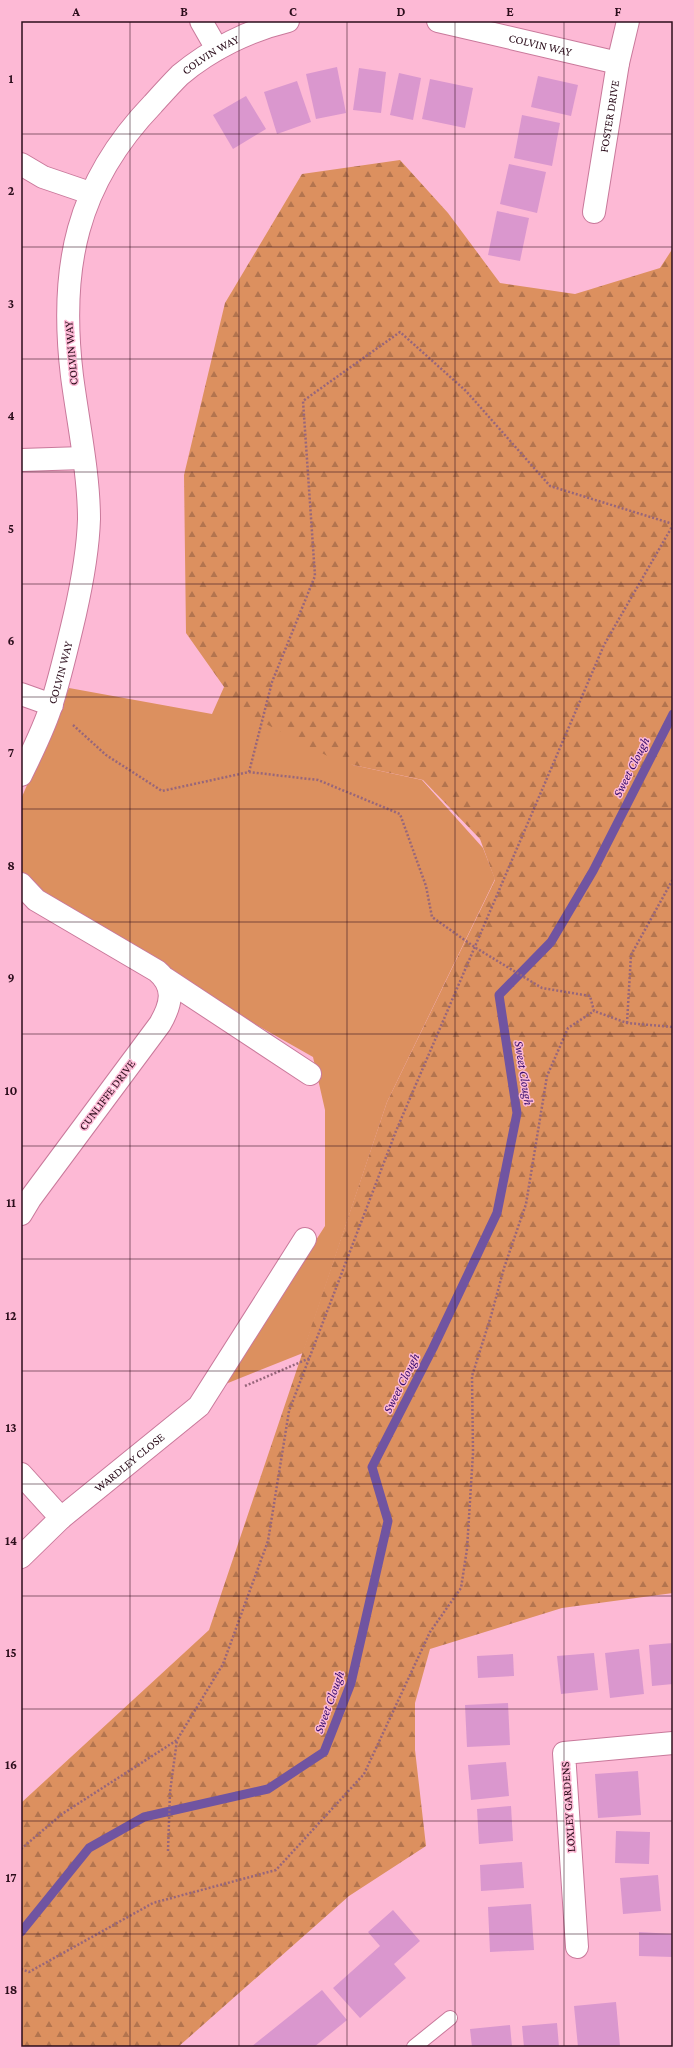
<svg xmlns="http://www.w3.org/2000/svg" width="694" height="2068" font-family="'Crimson Pro',serif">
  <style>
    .green { fill: #dc905f }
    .forest { fill: url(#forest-firs) }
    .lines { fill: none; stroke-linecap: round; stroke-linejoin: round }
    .stream { stroke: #7054a1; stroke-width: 9 }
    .building { fill: #da97ce }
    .service-casing { stroke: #c9799b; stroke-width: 16 }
    .minor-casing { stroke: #c9799b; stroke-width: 24 }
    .path { stroke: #97667b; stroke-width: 2.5; stroke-dasharray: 2 2; stroke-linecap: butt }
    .service { stroke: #fff; stroke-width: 14 }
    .minor { stroke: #fff; stroke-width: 22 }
    .grid { fill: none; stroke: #2b0d1b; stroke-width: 1; stroke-opacity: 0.55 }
    .labels { text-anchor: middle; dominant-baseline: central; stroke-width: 3; stroke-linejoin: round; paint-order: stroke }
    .street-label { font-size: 12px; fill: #2b0d1b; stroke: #fdb9d5 }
    .water-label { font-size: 13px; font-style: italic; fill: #330a6c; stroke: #fdb9d5 }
    .neatline { fill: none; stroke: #2b0d1b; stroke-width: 1.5 }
    .grid-label { font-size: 13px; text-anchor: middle; font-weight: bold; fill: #2b0d1b }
  </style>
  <defs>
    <pattern id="forest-firs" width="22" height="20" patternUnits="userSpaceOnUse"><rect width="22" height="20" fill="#dc905f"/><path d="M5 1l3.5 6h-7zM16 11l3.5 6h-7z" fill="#b3744e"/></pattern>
  </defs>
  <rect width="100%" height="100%" fill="#fdb9d5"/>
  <polygon class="green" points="224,687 353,765 422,780 483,848 495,879 387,1102 303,1353 223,1385 325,1226 325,1110 313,1057 36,900 21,881 21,799 69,688 212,714"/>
  <polygon class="forest" points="400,160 448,213 500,283 575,294 660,268 673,248 673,1593 562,1608 430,1649 415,1703 415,1750 426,1846 349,1896 178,2047 21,2047 21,1803 209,1630 387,1102 495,880 480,839 423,780 339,762 241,711 186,633 184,475 225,303 302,174"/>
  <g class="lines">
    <polyline class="stream" points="21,1932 89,1848 144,1817 268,1789 324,1752 351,1683 388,1521 372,1467 433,1348 497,1213 517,1113 499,995 551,942 593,871 673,714"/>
  </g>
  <g class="building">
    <polygon points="337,67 346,113 316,119 306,74"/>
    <polygon points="359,68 386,72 381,113 353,110"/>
    <polygon points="399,73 421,78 413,120 390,115"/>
    <polygon points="538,76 578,85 571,116 531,107"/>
    <polygon points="430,79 473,88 465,128 422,119"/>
    <polygon points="297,81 311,122 277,134 264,92"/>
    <polygon points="246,96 266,129 233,149 213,115"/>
    <polygon points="522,115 560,123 552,166 514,158"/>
    <polygon points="509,164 546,172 537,213 500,204"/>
    <polygon points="497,211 529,218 520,261 488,255"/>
    <polygon points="673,1643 673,1684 652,1686 649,1645"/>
    <polygon points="639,1649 644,1694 610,1698 605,1653"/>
    <polygon points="594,1653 598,1690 561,1694 557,1656"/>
    <polygon points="513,1654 514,1676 478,1678 477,1656"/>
    <polygon points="508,1703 510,1745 467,1747 465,1705"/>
    <polygon points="506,1762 509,1796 471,1800 468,1765"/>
    <polygon points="638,1771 641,1815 598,1818 595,1774"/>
    <polygon points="511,1806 513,1841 479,1844 477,1809"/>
    <polygon points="616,1831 650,1832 649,1864 615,1863"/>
    <polygon points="522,1862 524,1888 481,1891 480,1865"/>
    <polygon points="658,1875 661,1911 623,1914 620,1878"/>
    <polygon points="531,1904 534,1950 490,1952 488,1907"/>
    <polygon points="393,1910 420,1941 394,1964 406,1978 360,2018 333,1988 380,1946 368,1932"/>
    <polygon points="639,1932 673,1934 673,1957 639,1956"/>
    <polygon points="322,1990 347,2020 341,2025 314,2047 251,2047"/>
    <polygon points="616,2002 620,2046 578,2047 574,2006"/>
    <polygon points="557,2023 559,2047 524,2047 522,2026"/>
    <polygon points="510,2025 512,2047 472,2047 470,2029"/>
  </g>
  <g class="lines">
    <defs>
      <polyline id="service" points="414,2047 450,2018"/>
      <g id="minor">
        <polyline points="201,21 217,49"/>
        <path id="s1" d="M438,21L618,63"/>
        <polyline points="21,164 43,177 90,193"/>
        <path id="s2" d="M594,212L618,63L628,21"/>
        <polyline points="21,460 83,458"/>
        <polyline points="21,694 52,705"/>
        <path id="s3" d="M21,775C32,752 45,727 52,703C61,674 68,644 75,614C82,583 88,551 89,519C89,474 78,422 72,376C59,268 76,184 153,104C162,94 171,84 180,75C211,49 250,30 288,21"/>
        <path d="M21,884L36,900L157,971C176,987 171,1005 160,1024L30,1199L21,1214"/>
        <polyline points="166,979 310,1074"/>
        <polyline points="21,1474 61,1518"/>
        <path id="s4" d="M21,1557L61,1518L199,1406L305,1239"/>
        <polyline points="577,1947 564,1753 673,1743"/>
      </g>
    </defs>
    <use href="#service" class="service-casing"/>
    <use href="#minor" class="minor-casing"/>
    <g class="path">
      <polyline points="73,725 106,755 162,791 249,772 318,780 400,814 426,886 432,917 476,948 542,988 590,996 594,1011 627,1023 673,1027"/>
      <polyline points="249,772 272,682 315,576 303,401 400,332 466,391 550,486 673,524"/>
      <polyline points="627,1023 631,955 673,879"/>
      <polyline points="245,1386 310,1358"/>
      <polyline points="21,1849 62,1814 177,1740 223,1664 268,1541 289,1411 396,1131 604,645 673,525"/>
      <polyline points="168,1851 170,1792 177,1740"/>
      <polyline points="21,1969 29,1972 153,1903 276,1870 364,1774 430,1632 461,1588 467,1549 473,1453 472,1376 491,1316 504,1268 526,1204 547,1076 568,1028 594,1011"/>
    </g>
    <use href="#service" class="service"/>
    <use href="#minor" class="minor"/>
  </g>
  <path class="grid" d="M130,21V2047M239,21V2047M347,21V2047M455,21V2047M564,21V2047M21,134H673M21,247H673M21,359H673M21,472H673M21,584H673M21,697H673M21,809H673M21,922H673M21,1034H673M21,1146H673M21,1259H673M21,1371H673M21,1484H673M21,1596H673M21,1709H673M21,1821H673M21,1934H673"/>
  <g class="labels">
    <g class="street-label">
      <text stroke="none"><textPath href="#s1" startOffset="105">COLVIN WAY</textPath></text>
      <text stroke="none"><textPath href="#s3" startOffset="782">COLVIN WAY</textPath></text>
      <text stroke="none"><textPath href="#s2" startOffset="97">FOSTER DRIVE</textPath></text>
      <text transform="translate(71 353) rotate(-95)">COLVIN WAY</text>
      <text stroke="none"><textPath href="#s3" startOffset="110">COLVIN WAY</textPath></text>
      <text transform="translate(107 1095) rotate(-53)">CUNLIFFE DRIVE</text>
      <text stroke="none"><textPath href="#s4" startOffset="144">WARDLEY CLOSE</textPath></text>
      <text transform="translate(568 1807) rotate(-94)">LOXLEY GARDENS</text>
    </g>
    <g class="water-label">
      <text transform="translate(631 767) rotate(-63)">Sweet Clough</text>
      <text transform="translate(524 1073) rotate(81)">Sweet Clough</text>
      <text transform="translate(401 1383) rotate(-63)">Sweet Clough</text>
      <text transform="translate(329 1702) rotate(-70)">Sweet Clough</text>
    </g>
  </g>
  <rect width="694" height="2068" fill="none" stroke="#fdb9d5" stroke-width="44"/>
  <rect x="22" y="22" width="650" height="2024" class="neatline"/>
  <g class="grid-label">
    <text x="76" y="16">A</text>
    <text x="184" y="16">B</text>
    <text x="293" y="16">C</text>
    <text x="401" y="16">D</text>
    <text x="510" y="16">E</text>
    <text x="618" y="16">F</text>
    <text x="11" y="83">1</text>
    <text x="11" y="195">2</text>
    <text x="11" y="308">3</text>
    <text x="11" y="420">4</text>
    <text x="11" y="533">5</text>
    <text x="11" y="645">6</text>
    <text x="11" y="757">7</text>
    <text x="11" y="870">8</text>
    <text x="11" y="982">9</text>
    <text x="11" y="1095">10</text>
    <text x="11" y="1207">11</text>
    <text x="11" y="1320">12</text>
    <text x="11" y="1432">13</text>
    <text x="11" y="1545">14</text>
    <text x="11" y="1657">15</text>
    <text x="11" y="1769">16</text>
    <text x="11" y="1882">17</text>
    <text x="11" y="1994">18</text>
  </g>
</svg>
